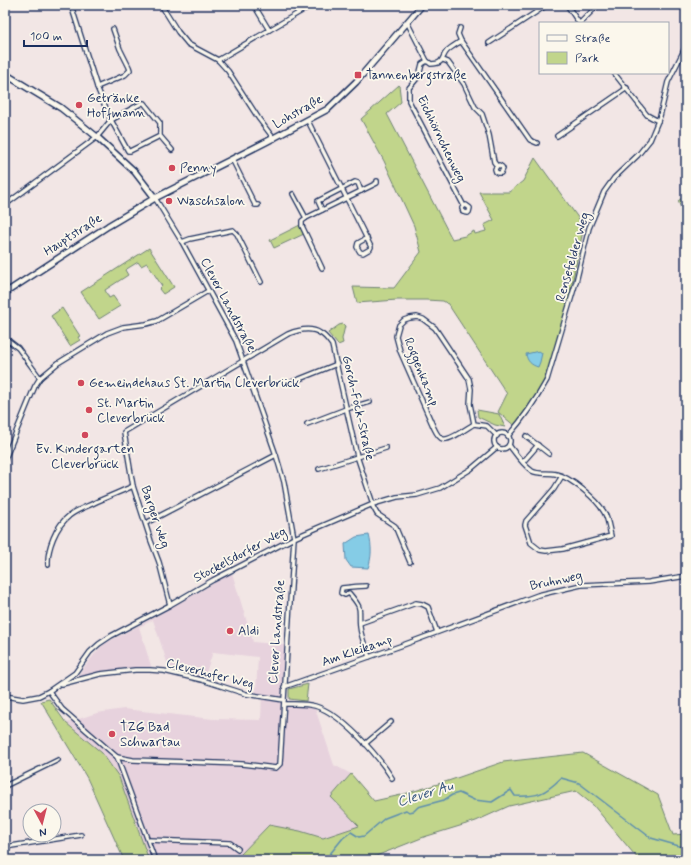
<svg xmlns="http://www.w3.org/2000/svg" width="691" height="865" font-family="Mynerve,sans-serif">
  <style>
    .built { fill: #e7d2dd }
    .green { fill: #c1d58b; stroke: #6e8274 }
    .water { fill: #85cce6; stroke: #5b8db0 }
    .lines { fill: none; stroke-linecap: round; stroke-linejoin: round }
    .stream { stroke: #5b8db0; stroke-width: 1.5 }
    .street-casing { stroke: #1b2f5e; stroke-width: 6 }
    .secondary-casing { stroke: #1b2f5e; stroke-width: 8 }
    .street { stroke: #fbf7ec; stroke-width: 3.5 }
    .secondary { stroke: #fbf7ec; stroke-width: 5 }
    .poi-dot { fill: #d1495b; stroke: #fbf7ec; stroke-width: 1.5 }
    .labels { text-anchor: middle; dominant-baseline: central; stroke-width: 3.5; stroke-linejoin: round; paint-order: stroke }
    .poi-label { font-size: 13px; fill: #1b2f5e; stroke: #fbf7ec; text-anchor: start }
    .street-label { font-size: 13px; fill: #1b2f5e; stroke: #fbf7ec }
    .water-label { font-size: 14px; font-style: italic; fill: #365680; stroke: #fbf7ec }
  </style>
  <rect width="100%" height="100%" fill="#f2e6e5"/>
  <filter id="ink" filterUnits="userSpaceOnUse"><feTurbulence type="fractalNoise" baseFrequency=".025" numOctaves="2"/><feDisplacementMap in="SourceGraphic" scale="8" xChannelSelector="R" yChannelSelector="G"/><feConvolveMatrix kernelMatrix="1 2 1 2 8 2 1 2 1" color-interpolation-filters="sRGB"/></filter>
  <g filter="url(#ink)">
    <polygon class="built" points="232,573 253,642 285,645 281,702 315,708 334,765 351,774 331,797 360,826 323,838 300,831 285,829 240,855 255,860 149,860 119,777 66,723 97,713 124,709 213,719 261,720 262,694 256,692 258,657 213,652 204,678 170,671 153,620 139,627 152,669 135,668 99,672 80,677 79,674 94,655 101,647 108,642 155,617"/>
    <g class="green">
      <polygon points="399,85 401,102 387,114 452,239 465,236 474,231 475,234 486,231 484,225 494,220 479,192 509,192 523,181 535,158 584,226 560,342 536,399 516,427 498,412 507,394 448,304 443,301 426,300 397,300 357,303 353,287 394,288 421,252 414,226 384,161 361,119"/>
      <polygon points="686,195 686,219 678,201"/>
      <polygon points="300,225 304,234 274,248 270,240"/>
      <polygon points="149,248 174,287 163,294 159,289 162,286 147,263 141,266 138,262 125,270 128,275 105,290 109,298 113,296 120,306 99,319 81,292"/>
      <polygon points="62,308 80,336 78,337 80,340 70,346 51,316"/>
      <polygon points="343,324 345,326 342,339 343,343 338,345 328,333 339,325"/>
      <polygon points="477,410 499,414 505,427 495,425 478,417"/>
      <polygon points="308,684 306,701 289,699 289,689"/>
      <polygon points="49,699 66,723 102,753 119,777 149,860 124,860 87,778 41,701"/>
      <polygon points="583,753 658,795 673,835 686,834 686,860 639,860 593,805 576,791 509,806 476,821 424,837 366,860 255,860 240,855 269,825 300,831 323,838 359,826 331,797 351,774 374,801 401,795 448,781 503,762"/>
    </g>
    <g class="water">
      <path d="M539,351L542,353L540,362L538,367C531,365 527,361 526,354Z"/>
      <path d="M369,535C372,547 372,557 368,568L351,567L346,560L345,544L356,537Z"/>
    </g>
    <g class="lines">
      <path class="stream" d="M325,860L343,838L351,832L359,837L364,836L385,818L406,810L409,812L414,811L418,807L444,800L452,795L459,793L474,800L492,802L511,790L515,796C537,797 545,794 561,778L579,783L651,838L686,848"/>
      <defs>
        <g id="street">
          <polyline points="161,5 178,32 188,44 218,60 228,71 259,119 274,139"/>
          <polyline points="254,5 269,30"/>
          <polyline points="567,5 579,23"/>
          <path d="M407,22L427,61L431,64C445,64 441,57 447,51C451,47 457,44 461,41L458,34L460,28"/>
          <polyline points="580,23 598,5"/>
          <polyline points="461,41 530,140 537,143"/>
          <polyline points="489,43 547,5"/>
          <polyline points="218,60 312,5"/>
          <polyline points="443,60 448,62 464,84 475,107 482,114 489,135 494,162 497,166 495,169 496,172 498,173 501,173 503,169 502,167 499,165 497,166"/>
          <polyline points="427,61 422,64 419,76 409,88 409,101 464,206 462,208 463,212 468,213 469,212 470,208 466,205 464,206"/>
          <polyline points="614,73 647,115 658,121"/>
          <polyline points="97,87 125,75 130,70 129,67 120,49 113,29"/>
          <polyline points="308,121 371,247 370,249 363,253 360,252 357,247 358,243 367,238"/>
          <polyline points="160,136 160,123 144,103 142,103 111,120 128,151 130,151 160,136 172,150"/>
          <polyline points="557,136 627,88"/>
          <polyline points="232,159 255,205 258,205"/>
          <polyline points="293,194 306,218"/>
          <polyline points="5,205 97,137 111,120 97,87 71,5"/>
          <polyline points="322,210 318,201 355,182 358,183 361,191"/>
          <polyline points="182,242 190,239 233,230 237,234 261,282"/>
          <polyline points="322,268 302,226 302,221 306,218 377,183 377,181"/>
          <polyline points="5,338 18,348 40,378"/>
          <polyline points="292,382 337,364"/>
          <polyline points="307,424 346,409 370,402"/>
          <path d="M474,424C467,428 450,441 443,439C438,438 435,430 433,426L400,351L396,336L399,325L404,320L410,318L417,317L423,319L435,328L469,379L471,389L470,404L474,424L487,426L497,436"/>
          <circle cx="502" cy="441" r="8"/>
          <path d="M508,436C523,419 536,400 547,380L576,282L589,228L604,192L614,178L638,155L650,140L660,116L668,82L686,46"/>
          <polyline points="526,436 549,454"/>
          <path d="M509,445C515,453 523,465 532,471C539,475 548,472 556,474C570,477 597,499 604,512C608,518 609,528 611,536L563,549L546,551L540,550L531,543L525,525L526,521L554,489L562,476"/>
          <polyline points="5,459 35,386 40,378 58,363 107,333 123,327 146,324 157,321 208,291"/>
          <polyline points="523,462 538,445"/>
          <polyline points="319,469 386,448"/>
          <polyline points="372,505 377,514 395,526 410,562"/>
          <polyline points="146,523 276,455"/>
          <path d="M48,565C47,549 56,526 69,516C76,510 86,507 94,503C107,497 120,492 133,486"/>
          <path d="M366,586C358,586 350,587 342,588L341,593L345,595L349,593C364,611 358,607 360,627C361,637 366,648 369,657"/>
          <path d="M170,605L159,562L151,541L133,486L124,432L288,334C298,330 311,327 320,333C325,335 329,341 332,345L357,456L373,504"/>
          <polyline points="360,623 416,603 422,604 428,607 437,632"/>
          <polyline points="62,684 100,674 135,670 150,670 164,671 202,680 246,694 284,700"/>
          <polyline points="284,687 403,645 538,595 581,585 649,582 686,576"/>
          <polyline points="49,691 62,709 117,757 155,860"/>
          <polyline points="5,696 23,699 39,696 49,691 75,673 90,652 99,644 111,636 170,605 213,580 294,538 373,504 397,497 417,495 440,488 471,469 497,447"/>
          <path d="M284,704C294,704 305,703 315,706C342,714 377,754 392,778"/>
          <polyline points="365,744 391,722"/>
          <polyline points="117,757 133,760 242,764 276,768 280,764 294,538 284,482 276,455 236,341 182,242 155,198"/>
          <polyline points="5,786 58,760"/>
          <polyline points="148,840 230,843 238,849"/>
          <polyline points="5,847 81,835"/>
        </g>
        <g id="secondary">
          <polyline points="5,74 61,108 97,137 135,172 155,198"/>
          <polyline points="5,293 108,226 155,198 266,142 328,109 356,82 422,5"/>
        </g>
      </defs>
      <use href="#street" class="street-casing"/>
      <use href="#secondary" class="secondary-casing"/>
      <use href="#street" class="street"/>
      <use href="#secondary" class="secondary"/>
    </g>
  </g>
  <g class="poi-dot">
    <rect x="354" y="71" width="8" height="8" rx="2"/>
    <circle cx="79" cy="105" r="4"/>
    <circle cx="172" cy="168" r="4"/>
    <circle cx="169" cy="201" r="4"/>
    <circle cx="81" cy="383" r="4"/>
    <circle cx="89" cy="410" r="4"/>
    <circle cx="85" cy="435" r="4"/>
    <circle cx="230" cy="631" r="4"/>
    <circle cx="112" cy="734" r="4"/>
  </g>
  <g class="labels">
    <g class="poi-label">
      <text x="366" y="75">Tannenbergstraße</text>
      <text x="87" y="98">Getränke<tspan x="87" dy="15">Hoffmann</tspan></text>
      <text x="180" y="168">Penny</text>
      <text x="177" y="201">Waschsalon</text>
      <text x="89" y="383">Gemeindehaus St. Martin Cleverbrück</text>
      <text x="97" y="403">St. Martin<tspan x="97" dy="15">Cleverbrück</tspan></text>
      <text x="85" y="449" text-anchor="middle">Ev. Kindergarten<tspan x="85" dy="15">Cleverbrück</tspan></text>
      <text x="238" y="631">Aldi</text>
      <text x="120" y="727">TZG Bad<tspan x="120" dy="15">Schwartau</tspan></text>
    </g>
    <g class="street-label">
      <text transform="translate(298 112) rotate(-30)">Lohstraße</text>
      <text transform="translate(441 139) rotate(64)">Eichhörnchenweg</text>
      <text transform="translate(73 235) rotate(-33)">Hauptstraße</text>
      <text transform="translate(573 257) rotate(-74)">Rensefelder Weg</text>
      <text transform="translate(228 305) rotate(62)">Clever Landstraße</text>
      <text transform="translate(421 372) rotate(68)">Roggenkamp</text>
      <text transform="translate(358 408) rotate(77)">Gorch-Fock-Straße</text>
      <text transform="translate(155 517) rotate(71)">Barger Weg</text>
      <text transform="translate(240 555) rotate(-28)">Stockelsdorfer Weg</text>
      <text transform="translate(556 581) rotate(-12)">Bruhnweg</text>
      <text transform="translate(277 632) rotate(-86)">Clever Landstraße</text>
      <text transform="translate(357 651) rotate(-19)">Am Kleikamp</text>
      <text transform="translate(210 674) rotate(14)">Cleverhofer Weg</text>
    </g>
    <g class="water-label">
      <text transform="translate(425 794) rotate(-17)">Clever Au</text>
    </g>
  </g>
  <rect width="691" height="865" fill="none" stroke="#fbf7ec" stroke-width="20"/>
  <rect x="10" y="10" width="671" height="845" fill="none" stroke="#1b2f5e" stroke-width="1.5" filter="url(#ink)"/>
  <rect x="539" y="22" width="130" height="52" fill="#fbf7ec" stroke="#a1a7b3"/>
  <rect x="547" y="35" width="20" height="6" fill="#fbf7ec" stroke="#a1a7b3"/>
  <text x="575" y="42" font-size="12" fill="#1b2f5e">Straße</text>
  <rect x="547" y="52" width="20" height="12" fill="#c1d58b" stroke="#a1a7b3"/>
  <text x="575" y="62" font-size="12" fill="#1b2f5e">Park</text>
  <g transform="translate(42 823) rotate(173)"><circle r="19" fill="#fbf7ec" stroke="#a1a7b3"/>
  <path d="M0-3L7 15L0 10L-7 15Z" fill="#d1495b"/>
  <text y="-6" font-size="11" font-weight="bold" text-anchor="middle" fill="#1b2f5e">N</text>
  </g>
  <path d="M24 40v6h63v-6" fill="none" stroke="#1b2f5e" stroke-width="2"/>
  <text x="30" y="40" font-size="12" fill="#1b2f5e" stroke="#fbf7ec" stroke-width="3" paint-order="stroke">100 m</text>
</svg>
